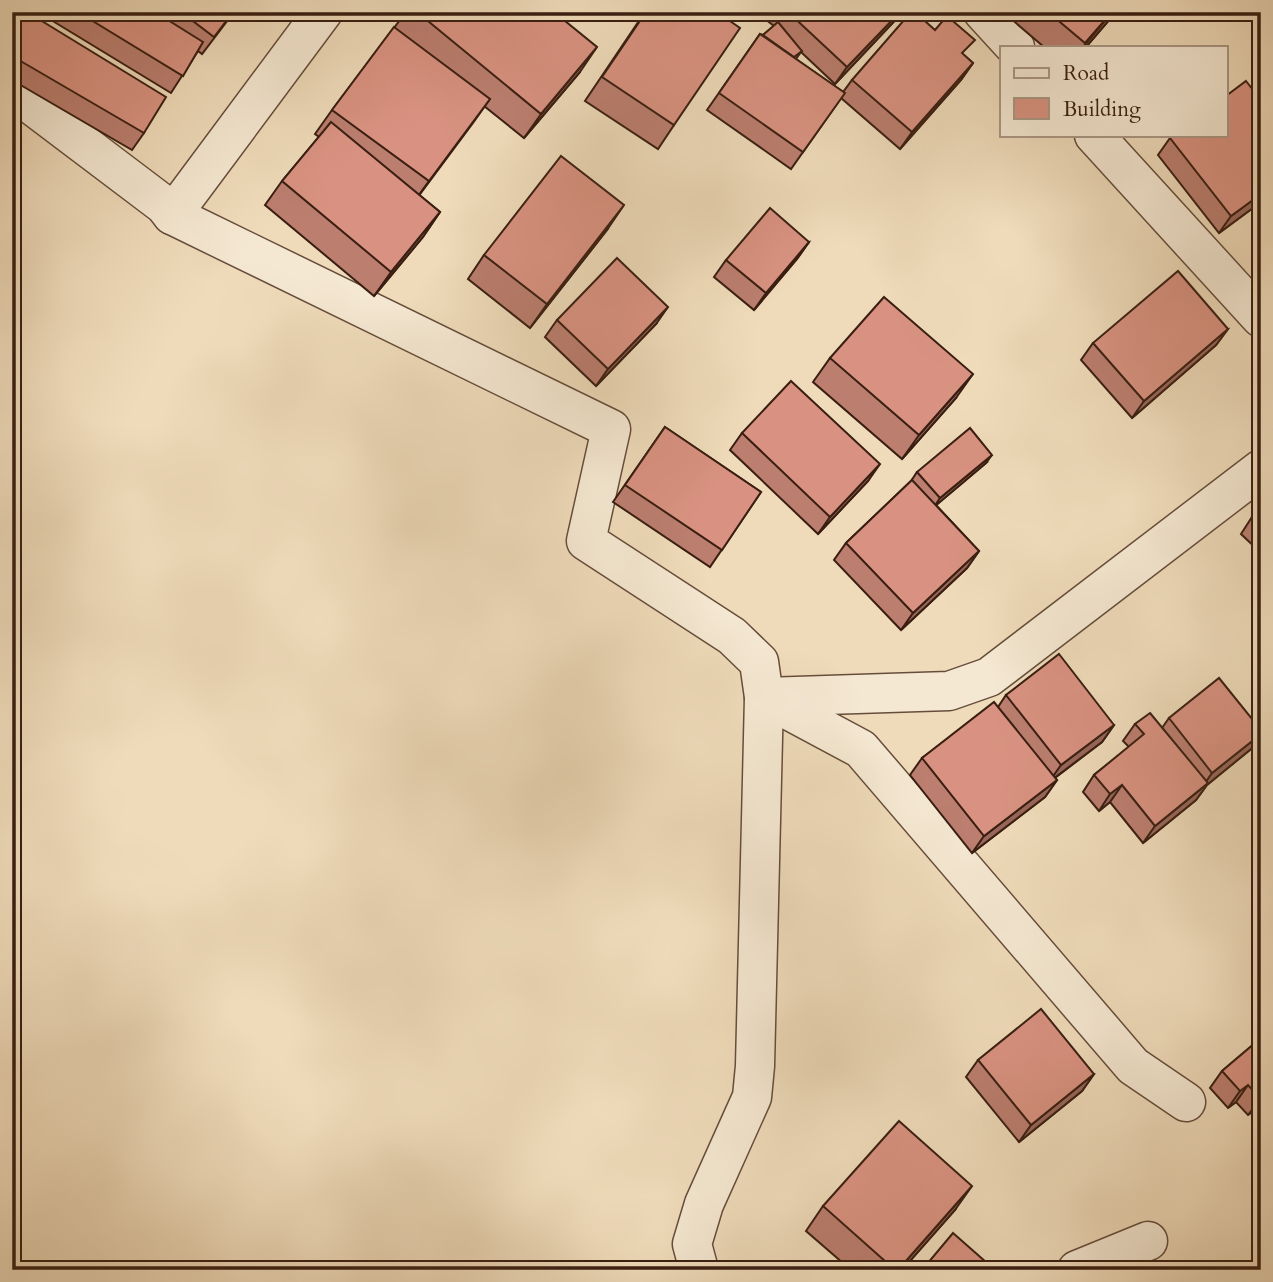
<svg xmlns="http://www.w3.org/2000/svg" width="1273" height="1282" font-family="Cardo,serif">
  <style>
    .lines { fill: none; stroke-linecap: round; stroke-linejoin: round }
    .minor-casing { stroke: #664d3b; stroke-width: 41 }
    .minor { stroke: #f5e8d2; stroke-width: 38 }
    .wall { fill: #bb7e6f; stroke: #391e11; stroke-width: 2 }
    .shaded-wall { fill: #98665a; stroke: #391e11; stroke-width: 2 }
    .building { fill: #d99281; stroke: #391e11; stroke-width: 2 }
  </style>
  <rect width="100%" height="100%" fill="#efdbba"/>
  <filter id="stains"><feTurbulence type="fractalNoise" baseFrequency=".00286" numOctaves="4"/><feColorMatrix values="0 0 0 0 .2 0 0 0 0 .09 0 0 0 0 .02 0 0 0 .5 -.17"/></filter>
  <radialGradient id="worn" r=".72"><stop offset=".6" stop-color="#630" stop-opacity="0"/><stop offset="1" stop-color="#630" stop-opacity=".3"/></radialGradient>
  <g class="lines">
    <defs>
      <g id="minor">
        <polyline points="983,12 1015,47"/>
        <polyline points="12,90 164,205 172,215 611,429 586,541 732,636 759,662 764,697 755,1066 752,1097 704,1204 692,1244 699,1270"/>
        <polyline points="1094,135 1261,318"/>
        <polyline points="172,215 323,12"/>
        <polyline points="764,697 861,749 1133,1066 1186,1102"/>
        <polyline points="765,697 949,691 989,677 1261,469"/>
        <polyline points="1077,1270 1148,1241"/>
      </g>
    </defs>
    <use href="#minor" class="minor-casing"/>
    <use href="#minor" class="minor"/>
  </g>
  <g class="wall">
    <polygon points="12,12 144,133 132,150 12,80"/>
    <polygon points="38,12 234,12 202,54 198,51 171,93"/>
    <polygon points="406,12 554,12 580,72 524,138 484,106 419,195 440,212 423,237 374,296 265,205 282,181 319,137 315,134 332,110"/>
    <polygon points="645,12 674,125 658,149 585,101"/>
    <polygon points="770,12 903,12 835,84 801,52 796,59 843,92 852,80 964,55 973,63 961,80 900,149 841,98 791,169 707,110 760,34 763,35 774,26 765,19"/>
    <polygon points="1003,12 1116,12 1086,47 1044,47"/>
    <polygon points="1261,100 1261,202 1219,233 1158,155 1170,138"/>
    <polygon points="607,230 530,328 468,279 484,255"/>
    <polygon points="809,242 797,259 754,310 714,277 726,260"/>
    <polygon points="557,320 656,324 596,386 545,337"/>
    <polygon points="1228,329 1216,345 1132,418 1081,360 1093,343"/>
    <polygon points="830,358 956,398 902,459 813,382"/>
    <polygon points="665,427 761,492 710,567 613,502"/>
    <polygon points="742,433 868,481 818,534 730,450"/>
    <polygon points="986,463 936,505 979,551 967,568 901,630 834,560 846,543 911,481 917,472"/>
    <polygon points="1261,508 1261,553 1241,534 1252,517"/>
    <polygon points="1006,695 1114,725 1102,742 1055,778 1057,780 1045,797 972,853 910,775 922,758 998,707"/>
    <polygon points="1169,718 1251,749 1207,785 1196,800 1143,843 1110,802 1099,811 1083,792 1094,775 1129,747 1123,741 1135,724 1162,728"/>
    <polygon points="1261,1038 1261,1105 1248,1115 1236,1102 1228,1108 1210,1088 1222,1071"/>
    <polygon points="978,1060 1094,1074 1082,1091 1019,1142 966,1077"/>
    <polygon points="823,1206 955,1210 902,1270 851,1270 806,1231"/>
  </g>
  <g class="shaded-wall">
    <polygon points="900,12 903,12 835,84 847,67"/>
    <polygon points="1112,12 1116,12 1086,47 1083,47"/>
    <polygon points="597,47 580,72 524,138 541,114"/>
    <polygon points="973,63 961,80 900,149 912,132"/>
    <polygon points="490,99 473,123 412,205 429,181"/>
    <polygon points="1261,194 1261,202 1219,233 1231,216"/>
    <polygon points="624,205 607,230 530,328 547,304"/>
    <polygon points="440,212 423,237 374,296 391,272"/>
    <polygon points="809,242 797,259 754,310 766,293"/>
    <polygon points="668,307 656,324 596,386 608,369"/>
    <polygon points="1228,329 1216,345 1132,418 1144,401"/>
    <polygon points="973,374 956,398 902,459 919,435"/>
    <polygon points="992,455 986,463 934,507 940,498"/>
    <polygon points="880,464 868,481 818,534 830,517"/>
    <polygon points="979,551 967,568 901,630 913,613"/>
    <polygon points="1114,725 1102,742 1049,782 1061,765"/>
    <polygon points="1261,734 1251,749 1207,785 1196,800 1143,843 1155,826 1201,789 1212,773"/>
    <polygon points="1057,780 1045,797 972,853 984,836"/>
    <polygon points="1122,785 1110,802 1099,811 1110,794"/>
    <polygon points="1094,1074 1082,1091 1019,1142 1031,1125"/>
    <polygon points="1248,1085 1236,1102 1228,1108 1240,1091"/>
    <polygon points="1261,1098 1261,1105 1248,1115"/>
    <polygon points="972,1186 955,1210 902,1270 898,1270"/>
  </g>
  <g class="building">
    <polygon points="12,12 27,12 166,97 144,133 12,56"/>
    <polygon points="78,12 155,12 203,42 183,76"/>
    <polygon points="181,12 233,12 214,37"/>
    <polygon points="417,12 554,12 597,47 541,114"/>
    <polygon points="646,12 717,12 740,28 674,125 602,77"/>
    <polygon points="788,12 900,12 847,67"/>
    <polygon points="911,12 915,12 935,30 947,16 975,40 962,53 973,63 912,132 852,80"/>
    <polygon points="1048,12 1112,12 1085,43"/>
    <polygon points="778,22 802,51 794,57 763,35"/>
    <polygon points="394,27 490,99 429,181 332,110"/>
    <polygon points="760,34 845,93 803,152 719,93"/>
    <polygon points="1246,81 1261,100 1261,194 1231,216 1170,138 1174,135 1226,135 1226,96"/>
    <polygon points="331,122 440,212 391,272 282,181"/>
    <polygon points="561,156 624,205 547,304 484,255"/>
    <polygon points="770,208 809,242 766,293 726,260"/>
    <polygon points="617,258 668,307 608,369 557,320"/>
    <polygon points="1178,271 1228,329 1144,401 1093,343"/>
    <polygon points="884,297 973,374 919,435 830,358"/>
    <polygon points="791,381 880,464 830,517 742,433"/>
    <polygon points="665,427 761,492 722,550 625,485"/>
    <polygon points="970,428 992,455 940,498 917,472"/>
    <polygon points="912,480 979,551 913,613 846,543"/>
    <polygon points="1261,508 1261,525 1252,517"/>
    <polygon points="1059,654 1114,725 1061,765 1006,695"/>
    <polygon points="1219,678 1261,730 1261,734 1212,773 1169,718"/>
    <polygon points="994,702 1057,780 984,836 922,758"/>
    <polygon points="1150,713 1208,783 1155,826 1122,785 1110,794 1094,775 1144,734 1135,724"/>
    <polygon points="1041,1009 1094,1074 1031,1125 978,1060"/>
    <polygon points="1261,1038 1261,1098 1260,1098 1248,1085 1240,1091 1222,1071"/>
    <polygon points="899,1121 972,1186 898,1270 895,1270 823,1206"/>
    <polygon points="953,1233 995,1270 922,1270"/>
  </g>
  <rect width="1273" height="1282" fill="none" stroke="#efdbba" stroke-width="42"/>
  <rect x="14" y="14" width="1245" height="1254" fill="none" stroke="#391e11" stroke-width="3.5"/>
  <rect x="21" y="21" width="1231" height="1240" fill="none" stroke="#391e11" stroke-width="2"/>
  <rect x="1000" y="46" width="228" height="91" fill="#f5e8d2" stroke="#aa9785" stroke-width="2"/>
  <rect x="1014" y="68" width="35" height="10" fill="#f5e8d2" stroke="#aa9785" stroke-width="2"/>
  <text x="1063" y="80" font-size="21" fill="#391e11">Road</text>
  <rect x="1014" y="98" width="35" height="21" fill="#d99281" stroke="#aa9785" stroke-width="2"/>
  <text x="1063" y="116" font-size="21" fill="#391e11">Building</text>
  <rect width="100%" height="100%" filter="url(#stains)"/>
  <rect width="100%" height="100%" fill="url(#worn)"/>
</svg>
